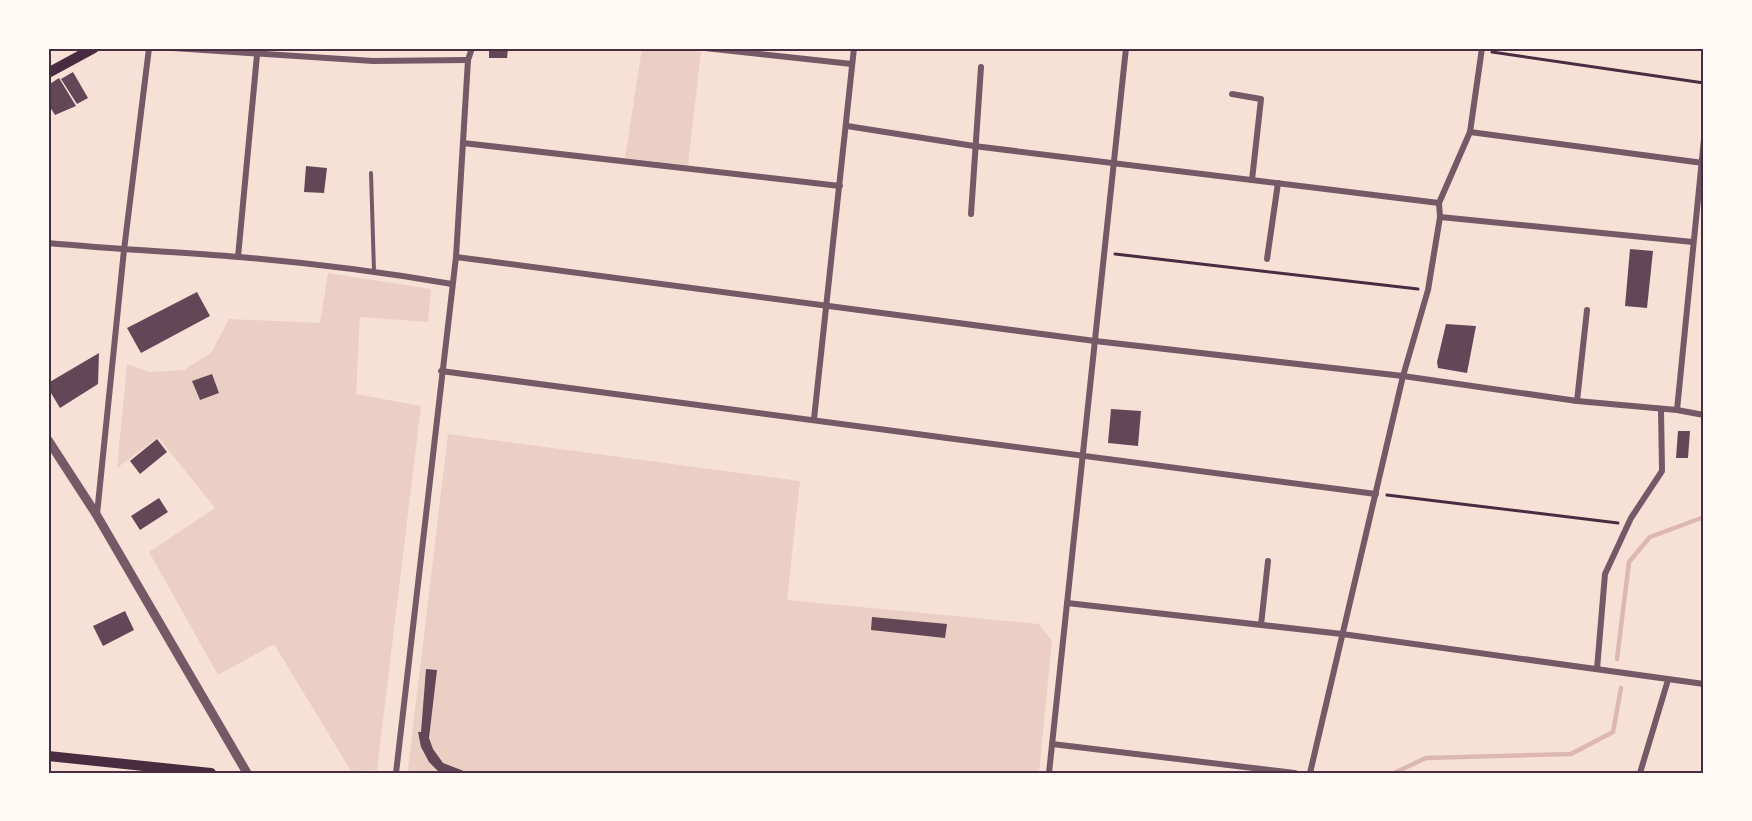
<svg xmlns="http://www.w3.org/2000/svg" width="1752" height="821" font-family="Barlow,sans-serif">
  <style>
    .green { fill: #ebcfc5 }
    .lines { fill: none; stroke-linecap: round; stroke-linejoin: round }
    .stream { stroke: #dcb8b0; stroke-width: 4.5 }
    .building { fill: #644757 }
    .path { stroke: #4a2c40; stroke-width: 3 }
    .service { stroke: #755966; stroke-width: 4 }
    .minor { stroke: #755966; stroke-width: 6 }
    .tertiary { stroke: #755966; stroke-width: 9 }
    .secondary { stroke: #4a2c40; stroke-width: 10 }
    .primary { stroke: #4a2c40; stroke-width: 10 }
    .neatline { fill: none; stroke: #4a2c40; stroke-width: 2 }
  </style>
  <rect width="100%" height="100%" fill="#f7e1d7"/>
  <g class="green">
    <polygon points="642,48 670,48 701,52 688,165 625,158"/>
    <polygon points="328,273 431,289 428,322 360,317 356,394 421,406 377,770 351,771 274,644 218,675 149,552 215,508 158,437 117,468 127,364 150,372 184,370 211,353 229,319 320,323"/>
    <polygon points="448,434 800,481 787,600 1039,624 1052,641 1039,773 411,773 408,769"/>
  </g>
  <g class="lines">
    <g class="stream">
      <polyline points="1617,659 1629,562 1650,537 1704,517"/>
      <polyline points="1394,773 1426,758 1571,754 1613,732 1621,688"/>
    </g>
  </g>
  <g class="building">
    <polygon points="489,48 508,48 507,58 489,58"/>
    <polygon points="73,72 88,98 77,104 61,79"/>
    <polygon points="59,78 76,106 55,115 48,104 48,85"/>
    <polygon points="306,166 327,168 324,193 304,192"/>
    <polygon points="1630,249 1653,251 1647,308 1625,306"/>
    <polygon points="197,292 210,316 141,353 127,328"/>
    <polygon points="1446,324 1476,326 1467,373 1438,368 1437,362"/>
    <polygon points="99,353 98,384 60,408 48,388 48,383"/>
    <polygon points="212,374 219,393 200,400 192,381"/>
    <polygon points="1111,409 1141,411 1138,446 1108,443"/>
    <polygon points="1678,431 1690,431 1688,458 1676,458"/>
    <polygon points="157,439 167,452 140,474 130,461"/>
    <polygon points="159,498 168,512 140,530 131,516"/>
    <polygon points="125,611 134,630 103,646 93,626"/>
    <polygon points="872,617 947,624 945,638 871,630"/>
    <polygon points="426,669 437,670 429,738 433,749 443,763 469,773 440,773 429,762 421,747 418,732 421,732"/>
  </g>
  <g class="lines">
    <g class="path">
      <polyline points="1492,52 1704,83"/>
      <polyline points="1115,254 1418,289"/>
      <polyline points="1387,495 1618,523"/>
    </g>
    <polyline class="service" points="371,173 374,271"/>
    <g class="minor">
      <polyline points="173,48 373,61 468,60"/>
      <polyline points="705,48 852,64"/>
      <polyline points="1232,94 1261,99 1252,180"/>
      <polyline points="847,126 974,146 1439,203"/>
      <polyline points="1470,132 1703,163"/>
      <polyline points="463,143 840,186"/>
      <polyline points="971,214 981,67"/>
      <polyline points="1440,217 1693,242"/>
      <path d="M48,243C112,249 176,252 239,257C311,263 382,272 452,284"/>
      <polyline points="238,257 257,55"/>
      <polyline points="456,257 1095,341 1403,376 1577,401 1677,410 1704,415"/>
      <polyline points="1267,259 1278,183"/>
      <path d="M441,371C753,412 1064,454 1376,494"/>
      <polyline points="1577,401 1587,310"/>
      <polyline points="1677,410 1704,139"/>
      <polyline points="814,419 854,48"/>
      <polyline points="97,514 124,250 149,48"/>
      <polyline points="1067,603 1342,634 1704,684"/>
      <polyline points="1261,625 1268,561"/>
      <polyline points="1597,669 1605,574 1631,518 1662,471 1661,409"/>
      <polyline points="1052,744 1295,773"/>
      <polyline points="396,773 456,257 468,60 472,48"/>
      <polyline points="1049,773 1126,48"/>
      <polyline points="1310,773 1403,376 1428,290 1440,217 1439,203 1470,132 1482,48"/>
      <polyline points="1640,773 1668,680"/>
    </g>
    <polyline class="tertiary" points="48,440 96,514 247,773"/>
    <polyline class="secondary" points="48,756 211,773"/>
    <polyline class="primary" points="48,73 94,48"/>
  </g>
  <rect width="1752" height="821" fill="none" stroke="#fffaf5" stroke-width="99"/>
  <rect x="50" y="50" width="1652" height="722" class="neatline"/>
</svg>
